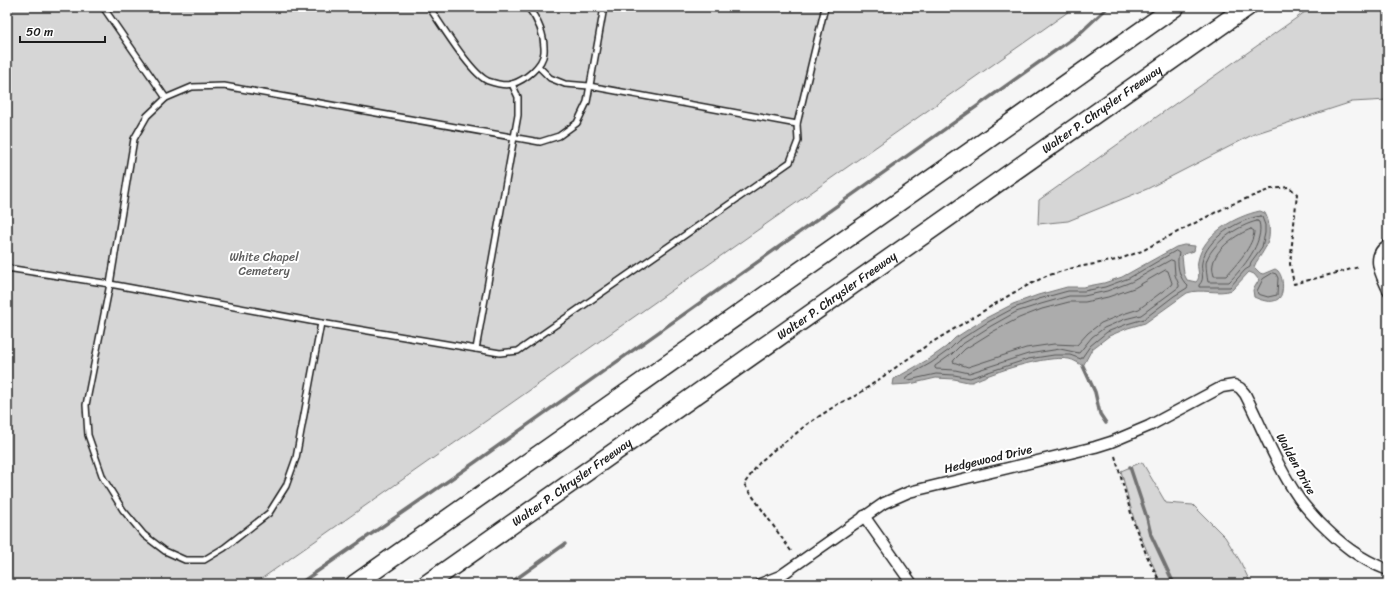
<svg xmlns="http://www.w3.org/2000/svg" width="1395" height="591" font-family="Sriracha,sans-serif">
  <style>
    .green { fill: #d6d6d6; stroke: #797979 }
    .water { fill: #acacac; stroke: #727272 }
    .lines { fill: none; stroke-linecap: round; stroke-linejoin: round }
    .shore { stroke: #565656; stroke-width: 1 }
    .stream { stroke: #727272; stroke-width: 3.5 }
    .service-casing { stroke: #1c1c1c; stroke-width: 8 }
    .minor-casing { stroke: #1c1c1c; stroke-width: 13 }
    .motorway-casing { stroke: #1c1c1c; stroke-width: 21 }
    .path { stroke: #1c1c1c; stroke-width: 2; stroke-dasharray: 4 3; stroke-linecap: butt }
    .service { stroke: #fff; stroke-width: 5 }
    .minor { stroke: #fff; stroke-width: 10 }
    .motorway { stroke: #fff; stroke-width: 18 }
    .labels { text-anchor: middle; dominant-baseline: central; stroke-width: 4; stroke-linejoin: round; paint-order: stroke }
    .street-label { font-size: 12px; fill: #1c1c1c; stroke: #fff }
    .park-label { font-size: 12px; fill: #5d5d5d; stroke: #fff }
  </style>
  <rect width="100%" height="100%" fill="#f6f6f6"/>
  <filter id="ink" filterUnits="userSpaceOnUse"><feTurbulence type="fractalNoise" baseFrequency=".025" numOctaves="2"/><feDisplacementMap in="SourceGraphic" scale="8" xChannelSelector="R" yChannelSelector="G"/><feConvolveMatrix kernelMatrix="1 2 1 2 8 2 1 2 1" color-interpolation-filters="sRGB"/></filter>
  <g filter="url(#ink)">
    <g class="green">
      <polygon points="7,7 1075,7 254,584 7,584"/>
      <polygon points="1312,7 1388,7 1388,100 1352,102 1254,134 1147,189 1068,221 1038,224 1039,200"/>
      <polygon points="1142,462 1166,503 1193,505 1225,537 1240,561 1251,584 1160,584 1159,579 1135,523 1121,471"/>
    </g>
    <path class="water" d="M1260,211L1265,213C1271,224 1271,240 1264,250C1261,256 1256,261 1254,267L1260,273L1263,274L1275,269C1284,272 1285,295 1278,299C1272,304 1260,300 1254,297L1253,290L1259,280L1254,274L1249,272L1232,290C1218,295 1201,288 1187,293L1145,323L1128,328L1109,336L1092,349L1083,366C1078,363 1074,360 1069,359C1045,355 994,372 972,382H968L954,379L936,378L910,384L893,385L894,379L929,359L946,347L955,338L986,318L1013,304L1038,295L1067,287H1083L1104,283L1122,277L1176,247L1184,245L1195,246L1194,251L1184,254L1182,256L1184,274L1187,280L1196,282C1202,277 1196,268 1198,261C1203,234 1236,216 1260,211Z"/>
    <g class="lines">
      <g class="shore">
        <path d="M1260,216L1262,217L1265,225V233L1262,247L1251,262L1250,267L1245,270L1230,287H1199V285C1206,278 1200,271 1202,262C1207,238 1238,220 1260,216Z"/>
        <path d="M1257,221L1259,222C1265,242 1242,269 1229,282H1208C1207,277 1206,269 1206,263C1210,244 1239,225 1257,221Z"/>
        <path d="M1251,229L1254,231C1254,245 1236,265 1226,276H1214C1213,272 1212,268 1213,264C1216,248 1237,234 1251,229Z"/>
        <path d="M1176,251L1179,253C1176,263 1179,279 1188,286L1187,288L1174,296L1144,319L1127,324L1107,332L1090,346L1081,359L1070,355H1054L1028,359L970,378L954,375L936,374L909,380L905,379L906,377L931,363L949,350L958,341L988,322L1014,308L1039,299L1068,291H1084L1105,287L1129,278Z"/>
        <polygon points="1171,260 1174,261 1175,275 1179,285 1179,287 1141,315 1125,319 1104,328 1092,337 1079,353 1060,349 1028,354 969,373 955,370 936,369 935,368 935,366 952,354 961,345 991,326 1016,312 1041,304 1069,296 1084,296 1107,291 1131,282"/>
        <polygon points="1166,270 1168,271 1172,283 1171,285 1139,309 1123,314 1101,323 1088,333 1077,345 1054,344 1026,348 968,367 953,362 954,360 965,349 994,331 1019,318 1042,309 1069,302 1085,302 1108,297 1134,288"/>
        <polygon points="1273,273 1276,274 1278,278 1277,295 1268,297 1258,294 1257,291 1263,279"/>
      </g>
      <g class="stream">
        <polyline points="1083,366 1095,392 1100,414 1106,423"/>
        <polyline points="1130,467 1147,518 1151,535 1174,584"/>
        <polyline points="299,584 474,463 1079,34 1108,7"/>
        <polyline points="509,584 565,544"/>
      </g>
      <defs>
        <g id="service">
          <polyline points="103,7 166,98"/>
          <path d="M429,7C441,24 471,74 488,81C494,83 506,86 512,84C525,80 543,66 544,52C545,35 538,20 528,7"/>
          <polyline points="797,124 825,7"/>
          <polyline points="7,268 110,284 321,323 500,353 518,351 790,162 798,141 797,124 589,86 565,84 550,78 538,66"/>
          <polyline points="321,323 296,458 286,486 269,513 224,548 204,560 185,560 165,551 144,535 123,510 103,478 88,435 86,405 110,284 134,139 147,116 166,98 192,87 224,86 540,142 559,136 577,123 587,102 604,7"/>
          <polyline points="476,349 518,115 518,97 512,84"/>
        </g>
        <g id="minor">
          <path d="M1388,245C1369,256 1382,276 1388,290"/>
          <polyline points="864,516 912,584"/>
          <path d="M760,584L780,576L884,503L909,492L1095,447L1111,442L1149,426L1222,387L1234,385L1240,388L1245,394C1262,427 1275,463 1296,494C1302,504 1311,513 1319,522C1342,545 1358,558 1388,570"/>
        </g>
        <g id="motorway">
          <polyline points="355,584 984,142 1175,7"/>
          <path id="s1" d="M427,584L1247,7"/>
        </g>
      </defs>
      <use href="#service" class="service-casing"/>
      <use href="#minor" class="minor-casing"/>
      <use href="#motorway" class="motorway-casing"/>
      <g class="path">
        <polyline points="1115,456 1134,524 1147,556 1161,584"/>
        <polyline points="791,551 744,484 760,462 775,449 793,436 806,425 838,404 857,395 926,346 1013,293 1046,276 1073,268 1117,260 1142,251 1160,241 1230,205 1271,189 1289,187 1297,194 1290,264 1294,284 1359,267"/>
      </g>
      <use href="#service" class="service"/>
      <use href="#minor" class="minor"/>
      <use href="#motorway" class="motorway"/>
    </g>
  </g>
  <g class="labels">
    <g class="street-label">
      <text stroke="none"><textPath href="#s1" startOffset="825">Walter P. Chrysler Freeway</textPath></text>
      <text stroke="none"><textPath href="#s1" startOffset="501">Walter P. Chrysler Freeway</textPath></text>
      <text transform="translate(988 459) rotate(-13)">Hedgewood Drive</text>
      <text transform="translate(1296 464) rotate(61)">Walden Drive</text>
      <text stroke="none"><textPath href="#s1" startOffset="177">Walter P. Chrysler Freeway</textPath></text>
    </g>
    <g class="park-label">
      <text x="264" y="257">White Chapel<tspan x="264" dy="14">Cemetery</tspan></text>
    </g>
  </g>
  <rect width="1395" height="591" fill="none" stroke="#fff" stroke-width="24"/>
  <rect x="12" y="12" width="1371" height="567" fill="none" stroke="#1c1c1c" stroke-width="1.5" filter="url(#ink)"/>
  <path d="M20 36v6h85v-6" fill="none" stroke="#1c1c1c" stroke-width="2"/>
  <text x="26" y="36" font-size="12" fill="#1c1c1c" stroke="#ffffff" stroke-width="3" paint-order="stroke">50 m</text>
</svg>
